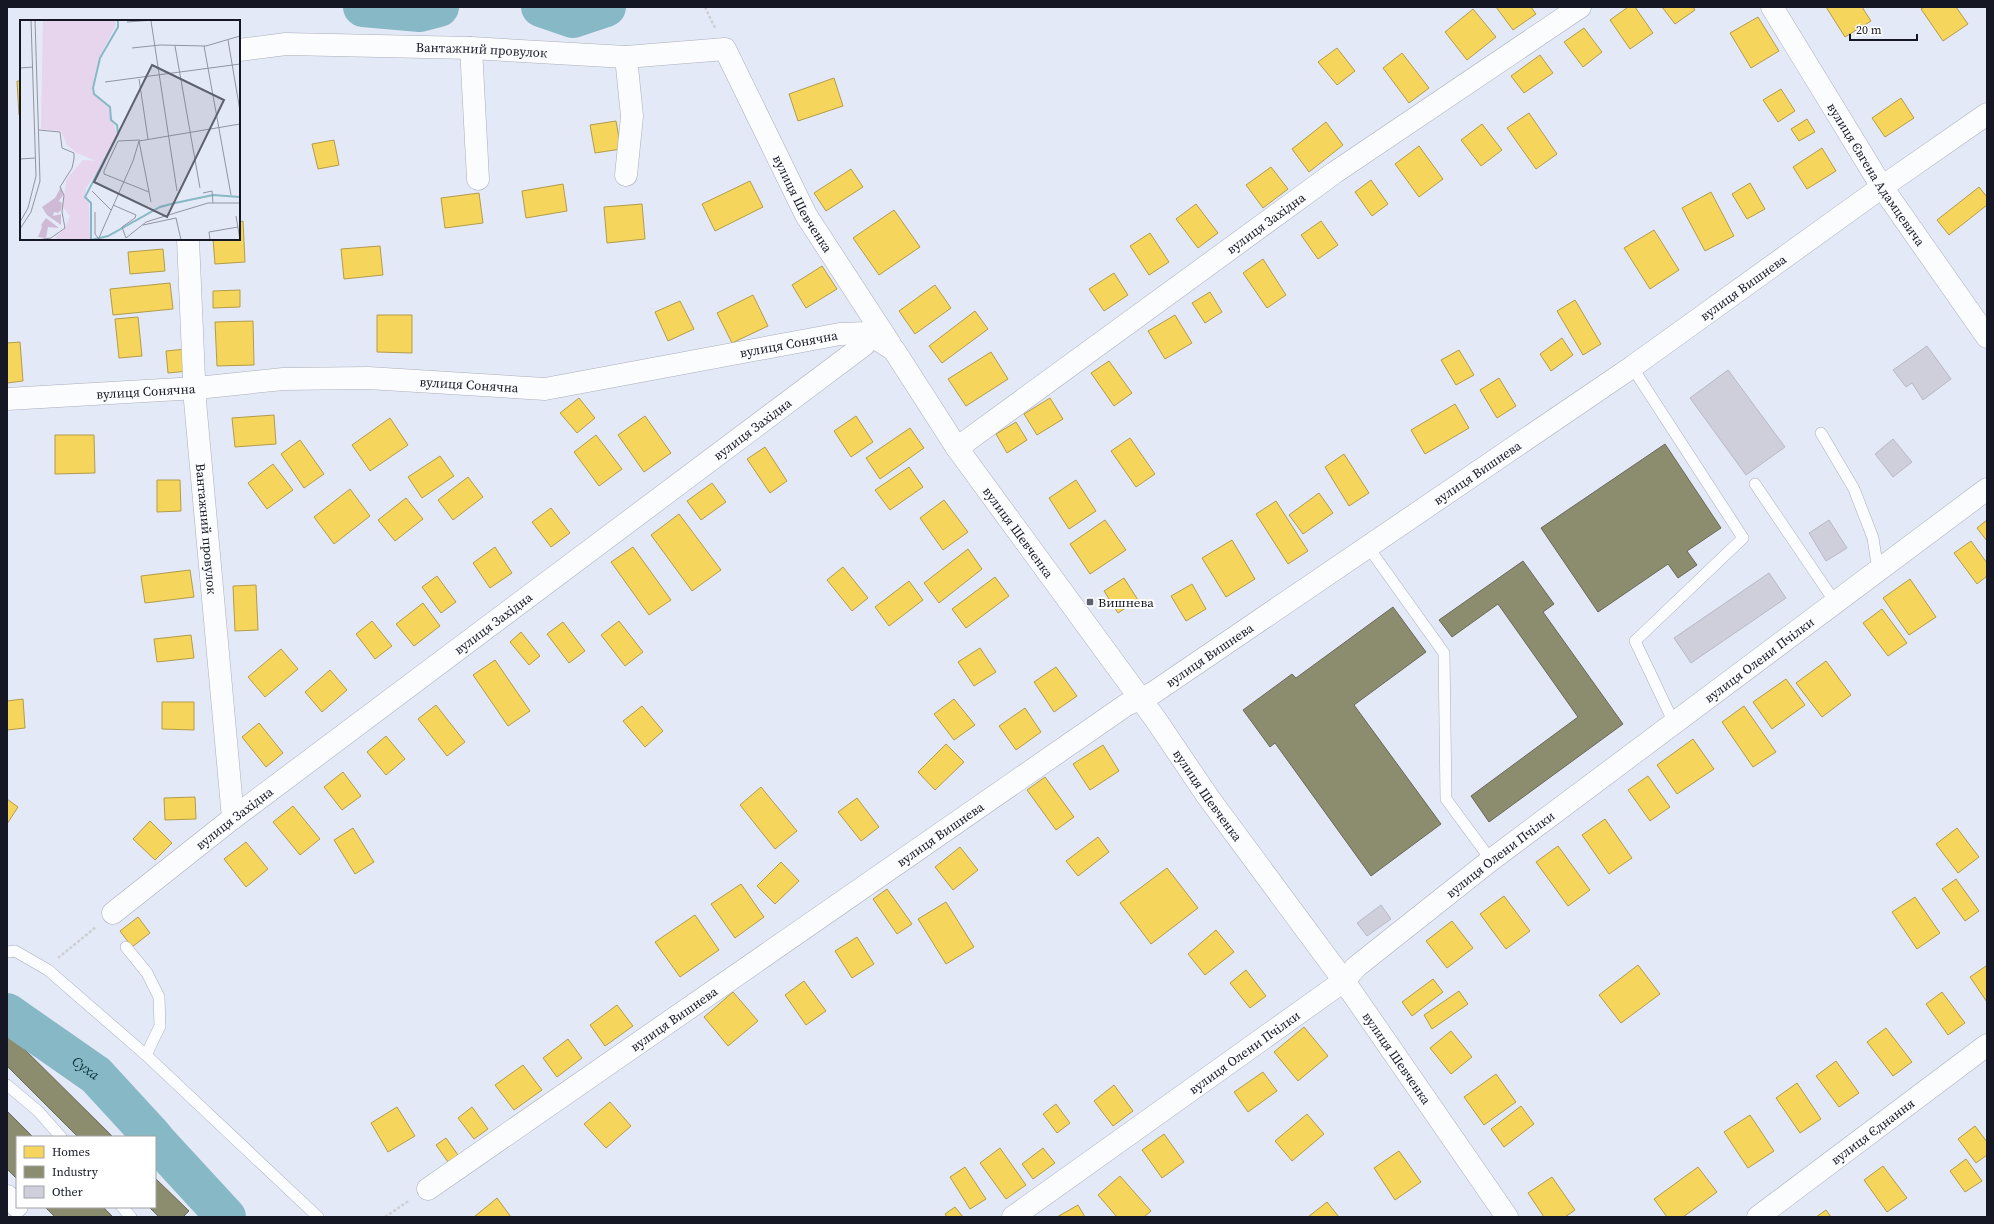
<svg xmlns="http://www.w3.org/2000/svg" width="1994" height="1224" font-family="'Source Serif 4',serif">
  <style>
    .homes { fill: #f6d55c; stroke: #b29c4b }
    .industry { fill: #8c8c6e; stroke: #686958 }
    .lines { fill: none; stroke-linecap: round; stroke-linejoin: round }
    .river { stroke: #86b9c5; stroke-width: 40 }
    .building { fill: #cfcfdc; stroke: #b8b9c4 }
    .service-casing { stroke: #aaaeb9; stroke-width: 12 }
    .minor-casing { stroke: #aaaeb9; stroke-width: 23 }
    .tertiary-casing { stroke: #aaaeb9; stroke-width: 23 }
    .path { stroke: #cdcfd3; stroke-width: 2.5; stroke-dasharray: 3 2; stroke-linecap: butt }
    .service { stroke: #fbfcfe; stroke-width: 11 }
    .minor { stroke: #fbfcfe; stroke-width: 22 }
    .tertiary { stroke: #fbfcfe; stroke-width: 22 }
    .poi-dot { fill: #5d616e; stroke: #fff; stroke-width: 1.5 }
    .labels { text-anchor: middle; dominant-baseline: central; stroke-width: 4; stroke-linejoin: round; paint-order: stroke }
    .street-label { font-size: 13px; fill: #151824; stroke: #fff }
    .poi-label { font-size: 13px; fill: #151824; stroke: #fff; text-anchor: start }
    .water-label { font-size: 14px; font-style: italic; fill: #0b2f35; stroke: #fff }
    .inset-river { fill: none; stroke: #86b9c5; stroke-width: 2 }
    .inset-road { fill: none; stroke: #9195a3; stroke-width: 1 }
    .view { fill: #5d616e; fill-opacity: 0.15; stroke: #5d616e; stroke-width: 2 }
    .inset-edge { fill: none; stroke: #151824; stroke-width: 2 }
  </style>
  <rect width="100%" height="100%" fill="#e4e9f7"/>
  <g class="homes">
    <polygon points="1496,7 1531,7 1536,14 1513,30"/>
    <polygon points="1628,7 1635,7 1653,33 1630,49 1610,20"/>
    <polygon points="1662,7 1693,7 1695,10 1675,24"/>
    <polygon points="1826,7 1862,7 1871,21 1845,37"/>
    <polygon points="1924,7 1956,7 1968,24 1943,41 1921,9"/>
    <polygon points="1473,9 1496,37 1467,60 1445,32"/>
    <polygon points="1758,17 1779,51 1751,68 1730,33"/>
    <polygon points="1584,28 1602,52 1583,67 1564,42"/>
    <polygon points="1337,48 1355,71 1337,85 1318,62"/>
    <polygon points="1402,53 1429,88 1409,103 1383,68"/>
    <polygon points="1540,55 1553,73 1524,93 1511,76"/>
    <polygon points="834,78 843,106 798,121 789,94"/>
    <polygon points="17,81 21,81 21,115 19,115"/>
    <polygon points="1781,89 1795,111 1778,122 1763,100"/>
    <polygon points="1901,98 1914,118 1885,137 1872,118"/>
    <polygon points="1529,113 1557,154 1536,169 1507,128"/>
    <polygon points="1807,119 1815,132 1799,141 1791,129"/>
    <polygon points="616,121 621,149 595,153 590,125"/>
    <polygon points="1326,122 1343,145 1309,172 1292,149"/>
    <polygon points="1482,124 1502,150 1481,166 1461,140"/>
    <polygon points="334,140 339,165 318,169 312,144"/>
    <polygon points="1419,146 1443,179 1419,197 1395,164"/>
    <polygon points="1822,148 1836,171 1807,189 1793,167"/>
    <polygon points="1271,167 1288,189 1263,208 1246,185"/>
    <polygon points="851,169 863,187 826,211 814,193"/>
    <polygon points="1371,180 1388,204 1372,216 1355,192"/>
    <polygon points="750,181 763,207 715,231 702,204"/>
    <polygon points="1750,183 1765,209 1747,219 1732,194"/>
    <polygon points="563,184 567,211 526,218 522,191"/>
    <polygon points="1979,187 1987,197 1987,205 1949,235 1937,220"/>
    <polygon points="1711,192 1734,236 1705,251 1682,208"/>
    <polygon points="479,193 483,223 445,228 441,198"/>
    <polygon points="642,204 645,239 607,243 604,207"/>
    <polygon points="1196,204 1218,233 1198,248 1176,219"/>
    <polygon points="894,210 920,247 879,275 853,238"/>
    <polygon points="243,221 245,262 215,264 213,239 239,239 239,222"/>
    <polygon points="1321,221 1338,245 1318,259 1301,235"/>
    <polygon points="1654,230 1679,270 1650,289 1624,248"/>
    <polygon points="1150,233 1169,262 1149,275 1130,246"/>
    <polygon points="380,246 383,275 344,279 341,249"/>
    <polygon points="163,249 165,271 130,274 128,252"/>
    <polygon points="1263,259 1286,295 1267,308 1243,273"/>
    <polygon points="822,266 837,289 806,308 792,285"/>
    <polygon points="1114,273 1128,295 1104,311 1089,289"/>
    <polygon points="170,283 173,309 113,315 110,289"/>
    <polygon points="935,285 951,308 915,334 899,311"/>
    <polygon points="240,290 240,307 213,308 213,291"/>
    <polygon points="1210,292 1222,312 1205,323 1192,303"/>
    <polygon points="753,295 768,326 732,343 717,313"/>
    <polygon points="1575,300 1601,344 1583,355 1557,311"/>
    <polygon points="680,301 694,329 668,341 655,312"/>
    <polygon points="975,311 988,329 942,363 929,346"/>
    <polygon points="377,315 412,315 412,353 377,352"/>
    <polygon points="1175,315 1192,343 1165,359 1148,331"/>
    <polygon points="138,317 142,356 119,358 115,319"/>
    <polygon points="253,321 254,365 217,366 215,322"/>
    <polygon points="1562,338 1573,355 1551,371 1540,354"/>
    <polygon points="20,342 23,381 7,383 7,343"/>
    <polygon points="186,349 188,371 168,373 166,351"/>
    <polygon points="1459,350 1474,375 1456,385 1441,360"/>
    <polygon points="991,352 1008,379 966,406 948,379"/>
    <polygon points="1109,361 1132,393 1114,406 1091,373"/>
    <polygon points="1499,378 1516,406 1497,418 1480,390"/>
    <polygon points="579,398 595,418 577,433 560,413"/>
    <polygon points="1050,398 1063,419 1037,435 1024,414"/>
    <polygon points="1455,404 1469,428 1425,454 1411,430"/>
    <polygon points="274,415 276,444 235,447 232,418"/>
    <polygon points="645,416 671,453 644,472 618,435"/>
    <polygon points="856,416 873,442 851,457 834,431"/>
    <polygon points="390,418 408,445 370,471 352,445"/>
    <polygon points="1016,422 1027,440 1007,453 996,434"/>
    <polygon points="910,428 924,448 880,479 866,458"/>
    <polygon points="55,435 94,435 95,473 55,474"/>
    <polygon points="596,435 622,469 599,486 574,452"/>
    <polygon points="1130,438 1155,474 1136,487 1111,451"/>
    <polygon points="300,440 324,474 304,488 281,454"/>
    <polygon points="765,447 787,481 770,493 747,459"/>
    <polygon points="1344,454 1369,493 1349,506 1325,467"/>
    <polygon points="440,456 454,476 422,498 408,477"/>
    <polygon points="273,464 293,490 267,509 248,483"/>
    <polygon points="909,467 923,487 890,510 875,490"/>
    <polygon points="468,477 483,497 453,520 438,500"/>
    <polygon points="157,480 180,480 181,511 157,512"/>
    <polygon points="1076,480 1096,511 1069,529 1049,498"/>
    <polygon points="712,483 726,502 701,520 687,501"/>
    <polygon points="350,489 370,516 334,544 314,517"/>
    <polygon points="1319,493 1333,513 1303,534 1289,515"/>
    <polygon points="406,498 423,519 395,541 378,520"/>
    <polygon points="944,500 968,532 943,550 920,518"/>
    <polygon points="1276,501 1308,551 1288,564 1256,514"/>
    <polygon points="551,508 570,533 551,547 532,522"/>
    <polygon points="679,514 721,570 692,591 651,535"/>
    <polygon points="1105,520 1126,550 1090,574 1070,544"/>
    <polygon points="1987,520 1987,541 1977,528"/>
    <polygon points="1232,540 1255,579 1226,597 1202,558"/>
    <polygon points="1971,541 1987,563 1987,576 1977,584 1954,553"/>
    <polygon points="495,547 512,573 490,588 473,563"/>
    <polygon points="633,547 671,600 649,615 611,562"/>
    <polygon points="968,549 982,569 939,603 924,583"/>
    <polygon points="843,567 868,598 852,611 827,580"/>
    <polygon points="190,570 194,597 145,603 141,576"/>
    <polygon points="437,576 456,602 441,613 422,587"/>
    <polygon points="995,577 1009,596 966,628 952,609"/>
    <polygon points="1124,578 1138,600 1118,613 1104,591"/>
    <polygon points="1910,579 1936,617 1909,635 1883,598"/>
    <polygon points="909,581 923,600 889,626 875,607"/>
    <polygon points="1192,584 1206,609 1186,621 1171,596"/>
    <polygon points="256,585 258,630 235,631 233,586"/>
    <polygon points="423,603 440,626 414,646 396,624"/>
    <polygon points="1882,609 1907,643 1888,656 1863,623"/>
    <polygon points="372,621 392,646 375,659 356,634"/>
    <polygon points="619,621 643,652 625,666 601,635"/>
    <polygon points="563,622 585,651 569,663 547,634"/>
    <polygon points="521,632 540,656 529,665 510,642"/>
    <polygon points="191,635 194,658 157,662 154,639"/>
    <polygon points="980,648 996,672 974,686 958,662"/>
    <polygon points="281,649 298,669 265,697 248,677"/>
    <polygon points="495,660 530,711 508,726 473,675"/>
    <polygon points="1826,661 1851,695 1822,717 1796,683"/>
    <polygon points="1056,667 1077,696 1054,712 1034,682"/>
    <polygon points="330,670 347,690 322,712 305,692"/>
    <polygon points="1786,679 1805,705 1772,729 1753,702"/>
    <polygon points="23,699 25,728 7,730 7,701"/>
    <polygon points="954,699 975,725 954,740 934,714"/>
    <polygon points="162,702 194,702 194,730 162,729"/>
    <polygon points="436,705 465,742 447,756 418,719"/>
    <polygon points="642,706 663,731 645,747 623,721"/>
    <polygon points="1744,706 1776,752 1753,767 1722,722"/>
    <polygon points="1025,708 1041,732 1016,750 999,726"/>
    <polygon points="259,723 283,753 266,767 242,737"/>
    <polygon points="386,736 405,759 386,775 367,752"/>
    <polygon points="1693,739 1714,769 1677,794 1657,765"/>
    <polygon points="946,744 964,762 935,790 918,772"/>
    <polygon points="1103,745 1119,771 1090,790 1073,764"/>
    <polygon points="343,772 361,796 342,810 324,787"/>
    <polygon points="1648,776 1670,807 1650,821 1628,790"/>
    <polygon points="1045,777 1074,817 1056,830 1027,790"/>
    <polygon points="761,787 797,831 775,849 740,805"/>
    <polygon points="195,797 196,819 165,820 164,798"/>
    <polygon points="857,798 879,827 861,841 838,812"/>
    <polygon points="7,799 18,807 7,824"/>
    <polygon points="293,806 320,839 300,855 273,822"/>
    <polygon points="1605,819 1632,858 1609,874 1582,835"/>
    <polygon points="150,821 172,843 155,860 133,839"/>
    <polygon points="353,828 374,862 355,874 334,840"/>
    <polygon points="1957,828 1979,857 1958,873 1936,844"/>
    <polygon points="1098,837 1109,852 1078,876 1066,861"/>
    <polygon points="246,842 268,869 246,887 224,859"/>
    <polygon points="1558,846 1590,890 1568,906 1536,862"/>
    <polygon points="960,847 978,870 953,890 935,867"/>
    <polygon points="781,862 799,881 775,904 757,886"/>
    <polygon points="1167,868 1198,908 1151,944 1120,903"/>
    <polygon points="1956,879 1979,911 1965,921 1942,889"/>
    <polygon points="741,884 764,917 735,938 711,904"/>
    <polygon points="887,889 912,924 897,934 873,899"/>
    <polygon points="1504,896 1530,931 1506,949 1480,914"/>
    <polygon points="1915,897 1940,933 1917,949 1892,912"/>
    <polygon points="946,902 974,947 946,964 918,919"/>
    <polygon points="695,915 719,950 680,977 655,942"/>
    <polygon points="138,917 150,933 132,947 120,931"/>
    <polygon points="1452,921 1473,948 1447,968 1426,941"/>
    <polygon points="1216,930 1234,952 1205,975 1188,954"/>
    <polygon points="857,937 874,964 852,978 835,951"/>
    <polygon points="1638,965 1660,994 1621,1023 1599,995"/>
    <polygon points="1986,966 1987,967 1987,1002 1970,977"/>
    <polygon points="1246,970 1266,996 1250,1008 1230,983"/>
    <polygon points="1433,979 1443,992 1412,1016 1402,1002"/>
    <polygon points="804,981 826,1011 806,1025 785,995"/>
    <polygon points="1459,991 1468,1004 1432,1029 1424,1015"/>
    <polygon points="733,992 758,1021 728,1046 704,1017"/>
    <polygon points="1942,992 1965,1023 1948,1035 1926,1004"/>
    <polygon points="617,1005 633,1026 605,1046 590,1025"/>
    <polygon points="1304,1027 1328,1056 1298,1081 1274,1052"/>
    <polygon points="1886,1028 1912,1062 1893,1076 1867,1042"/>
    <polygon points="1451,1031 1472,1057 1451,1074 1430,1048"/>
    <polygon points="568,1039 582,1058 557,1077 543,1058"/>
    <polygon points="1836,1061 1859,1093 1839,1107 1816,1076"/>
    <polygon points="523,1065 542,1090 514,1110 495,1085"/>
    <polygon points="1263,1072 1277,1091 1248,1112 1234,1092"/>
    <polygon points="1496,1074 1516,1102 1484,1125 1464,1097"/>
    <polygon points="1797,1083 1821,1119 1800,1133 1776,1098"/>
    <polygon points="1114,1085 1133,1111 1113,1126 1094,1101"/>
    <polygon points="610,1102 631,1126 606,1148 584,1124"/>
    <polygon points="1056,1104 1070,1123 1057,1133 1043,1114"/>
    <polygon points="1521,1106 1534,1124 1504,1147 1491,1129"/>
    <polygon points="397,1107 415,1136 388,1152 371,1123"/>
    <polygon points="472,1107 488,1129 474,1139 458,1118"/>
    <polygon points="1307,1114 1324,1134 1292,1161 1275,1141"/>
    <polygon points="1750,1115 1774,1151 1748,1168 1724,1132"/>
    <polygon points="1975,1126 1987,1142 1987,1155 1976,1163 1958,1139"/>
    <polygon points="1164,1134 1184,1162 1162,1178 1142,1150"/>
    <polygon points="446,1138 458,1155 448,1162 436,1145"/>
    <polygon points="1000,1148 1026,1185 1006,1199 980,1163"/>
    <polygon points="1043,1148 1055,1163 1033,1179 1022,1164"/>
    <polygon points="1399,1151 1421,1182 1395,1200 1374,1168"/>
    <polygon points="1966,1159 1982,1181 1965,1192 1950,1171"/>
    <polygon points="1883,1166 1907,1198 1887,1212 1864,1180"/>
    <polygon points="965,1167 986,1199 970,1209 950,1177"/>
    <polygon points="1698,1167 1717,1192 1683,1217 1667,1217 1654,1199"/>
    <polygon points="1120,1176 1151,1211 1144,1217 1117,1217 1098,1195"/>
    <polygon points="1552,1177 1575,1210 1565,1217 1544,1217 1528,1193"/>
    <polygon points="497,1198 511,1217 474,1217"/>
    <polygon points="1327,1202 1339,1217 1308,1217"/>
    <polygon points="1078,1205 1085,1217 1057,1217"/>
    <polygon points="955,1207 963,1217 947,1217 945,1214"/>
    <polygon points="1826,1210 1831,1217 1816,1217"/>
  </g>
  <g class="industry">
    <polygon points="1665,444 1721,528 1687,551 1697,565 1678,578 1668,564 1598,612 1541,528"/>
    <polygon points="1523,561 1554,604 1543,612 1623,724 1489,822 1471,796 1578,717 1498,604 1452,637 1439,620"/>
    <polygon points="1393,607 1426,652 1354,705 1441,824 1371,876 1275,743 1270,747 1243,710 1292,674 1296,678"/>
    <polygon points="7,1032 113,1137 78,1137 7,1066"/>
    <polygon points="7,1111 33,1137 17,1137 17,1179 7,1169"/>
    <polygon points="155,1178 189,1211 183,1217 159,1217 149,1207 155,1207"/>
    <polygon points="45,1207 103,1207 113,1217 55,1217"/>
  </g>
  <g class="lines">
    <g class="river">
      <polyline points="363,7 420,12 439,7"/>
      <polyline points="541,7 573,18 606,7"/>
      <path id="s1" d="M7,1013L96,1075L153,1137"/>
      <polyline points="155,1140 226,1217"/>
    </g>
  </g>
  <g class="building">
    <polygon points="1927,346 1951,379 1923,400 1912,383 1906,387 1893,370"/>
    <polygon points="1728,370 1785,447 1746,475 1690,398"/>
    <polygon points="1893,439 1912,462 1893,477 1875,454"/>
    <polygon points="1829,520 1847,548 1826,561 1809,533"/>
    <polygon points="1769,573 1786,598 1691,663 1674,638"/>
    <polygon points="1381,905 1391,919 1367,936 1357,923"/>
  </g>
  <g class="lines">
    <defs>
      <g id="service">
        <polyline points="1632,367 1743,538 1635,641 1674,723"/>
        <polyline points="1821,433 1854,489 1873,538 1878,571"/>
        <polyline points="1755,484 1835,602"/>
        <polyline points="1368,548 1371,551 1444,653 1446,799 1491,860"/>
        <polyline points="126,947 147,973 159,997 160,1026 146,1055"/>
        <polyline points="7,952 15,951 48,970 146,1055 318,1217"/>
        <polyline points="7,1085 38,1111 61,1137"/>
        <polyline points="122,1207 131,1217"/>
      </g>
      <g id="minor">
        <path id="s2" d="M1772,7L1882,187L1987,337"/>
        <polyline points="471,48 478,179"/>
        <path id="s3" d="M239,50L286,44L471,48L626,57L725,49L806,215L890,344"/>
        <polyline points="626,175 632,116 626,57"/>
        <path id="s4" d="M188,239L194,378L197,388L195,401L233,818"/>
        <path id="s5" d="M957,448L1334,173L1580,7"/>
        <path id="s6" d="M113,913L233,818L864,345L868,333"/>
        <path id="s7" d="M428,1189L1126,705L1153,693L1632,367L1882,187L1987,114"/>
        <polyline points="7,1196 17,1206"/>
        <path id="s8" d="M1013,1217L1331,990L1344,981L1356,967L1491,860L1987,489"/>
        <path id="s9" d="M1758,1217L1987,1045"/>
      </g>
      <g id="tertiary">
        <path id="s10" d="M7,399L197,388L283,379L368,378L545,389L840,334L868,333L894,350L957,448L1156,720L1208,797L1344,981L1507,1217"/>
      </g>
    </defs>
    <use href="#service" class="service-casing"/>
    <use href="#minor" class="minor-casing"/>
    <use href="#tertiary" class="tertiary-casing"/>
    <g class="path">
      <polyline points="705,7 715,28"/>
      <polyline points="58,958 96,927"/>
      <polyline points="385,1217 410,1200"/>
    </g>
    <use href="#service" class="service"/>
    <use href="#minor" class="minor"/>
    <use href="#tertiary" class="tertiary"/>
  </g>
  <rect class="poi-dot" x="1086" y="598" width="8" height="8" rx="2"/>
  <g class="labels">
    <g class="street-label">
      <text stroke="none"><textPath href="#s3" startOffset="243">Вантажний провулок</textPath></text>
      <text stroke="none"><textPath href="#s2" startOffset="197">вулиця Євгена Адамцевича</textPath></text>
      <text stroke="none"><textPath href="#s3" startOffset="660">вулиця Шевченка</textPath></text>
      <text stroke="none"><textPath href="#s5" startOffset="382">вулиця Західна</textPath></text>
      <text stroke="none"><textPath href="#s7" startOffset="1595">вулиця Вишнева</textPath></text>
      <text stroke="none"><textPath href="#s10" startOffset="787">вулиця Сонячна</textPath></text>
      <text stroke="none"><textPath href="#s10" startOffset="463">вулиця Сонячна</textPath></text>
      <text stroke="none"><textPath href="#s10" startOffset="139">вулиця Сонячна</textPath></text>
      <text stroke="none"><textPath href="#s6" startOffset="802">вулиця Західна</textPath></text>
      <text stroke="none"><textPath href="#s7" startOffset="1271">вулиця Вишнева</textPath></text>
      <text stroke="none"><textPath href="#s4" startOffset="291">Вантажний провулок</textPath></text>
      <text stroke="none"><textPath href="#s10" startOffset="1119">вулиця Шевченка</textPath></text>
      <text stroke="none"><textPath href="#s6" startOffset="478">вулиця Західна</textPath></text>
      <text stroke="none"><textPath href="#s7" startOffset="947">вулиця Вишнева</textPath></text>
      <text stroke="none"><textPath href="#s8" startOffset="932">вулиця Олени Пчілки</textPath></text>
      <text stroke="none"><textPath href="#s10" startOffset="1443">вулиця Шевченка</textPath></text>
      <text stroke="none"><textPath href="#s6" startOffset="154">вулиця Західна</textPath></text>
      <text stroke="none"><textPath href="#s7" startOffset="623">вулиця Вишнева</textPath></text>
      <text stroke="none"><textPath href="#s8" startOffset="608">вулиця Олени Пчілки</textPath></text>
      <text stroke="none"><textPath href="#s7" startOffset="299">вулиця Вишнева</textPath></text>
      <text stroke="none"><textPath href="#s8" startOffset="284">вулиця Олени Пчілки</textPath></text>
      <text stroke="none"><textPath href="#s10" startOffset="1767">вулиця Шевченка</textPath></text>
      <text stroke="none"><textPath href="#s9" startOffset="143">вулиця Єднання</textPath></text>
    </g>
    <g class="poi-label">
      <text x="1098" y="602">Вишнева</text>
    </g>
    <g class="water-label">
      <text stroke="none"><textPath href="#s1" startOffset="96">Суха</textPath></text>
    </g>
  </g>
  <g transform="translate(20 20)">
    <rect width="220" height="220" fill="#e4e9f7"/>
    <path d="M23,0H96V5L79,38L72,68L73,74L88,86L97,114L79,150L66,168L65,178L69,183L70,220H33L45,208L50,196L43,187L46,160L63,140L76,141L57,133L47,125L41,111L21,109Z" fill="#e7d5ee"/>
    <path d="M41,167L43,175L39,181L42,183L41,190L38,193L34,192L33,196L41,194V205L27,195L22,187L35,178ZM26,198L39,208L28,207L26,218L18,217L22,207L21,205Z" fill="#cfbad5"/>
    <path class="inset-river" d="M71,219V183L65,177L98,114L97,105L91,100L90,87L74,74L73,68L80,38L98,7V0M71,220L88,216L140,187L155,183L193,175L220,177"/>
    <path class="inset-road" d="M131,1L157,171M107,2L134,0M208,20L220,91M155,26L180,168M184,26L211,175M112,28L140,25L186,26L220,16M0,48L13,47M119,59L128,119M85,62L220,44M120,120L98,121L84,151V154L129,172M119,121L131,182M0,139L15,138M72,171L91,190M183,173L192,171L193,183M93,185L116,195L115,198L102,207L106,218L126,202L155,193L188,183H220M75,192V214L79,219M216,196L220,220M0,202L8,188L16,156L11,0M123,205L156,198L161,220M0,209L11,192L20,161L15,0M17,220L31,218L45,208L42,192L44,175L40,167L52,148L54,139V133L42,128L40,112L19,110M78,220L113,141L119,121L220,104M190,220L189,212L218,207"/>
    <path class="view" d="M132,45L204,80L147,197L74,162Z"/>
    <rect width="220" height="220" class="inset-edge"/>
  </g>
  <rect width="1994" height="1224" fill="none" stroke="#151824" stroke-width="16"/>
  <rect x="16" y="1136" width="140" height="72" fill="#ffffff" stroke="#a1a3a7"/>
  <rect x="24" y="1146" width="20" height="12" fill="#f6d55c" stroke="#a1a3a7"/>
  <text x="52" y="1156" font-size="12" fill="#151824">Homes</text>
  <rect x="24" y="1166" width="20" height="12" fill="#8c8c6e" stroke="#a1a3a7"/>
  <text x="52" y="1176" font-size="12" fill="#151824">Industry</text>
  <rect x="24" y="1186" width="20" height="12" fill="#cfcfdc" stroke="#a1a3a7"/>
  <text x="52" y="1196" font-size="12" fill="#151824">Other</text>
  <path d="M1850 34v6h67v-6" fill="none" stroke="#151824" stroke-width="2"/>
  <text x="1856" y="34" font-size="12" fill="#151824" stroke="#ffffff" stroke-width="3" paint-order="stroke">20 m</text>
</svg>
